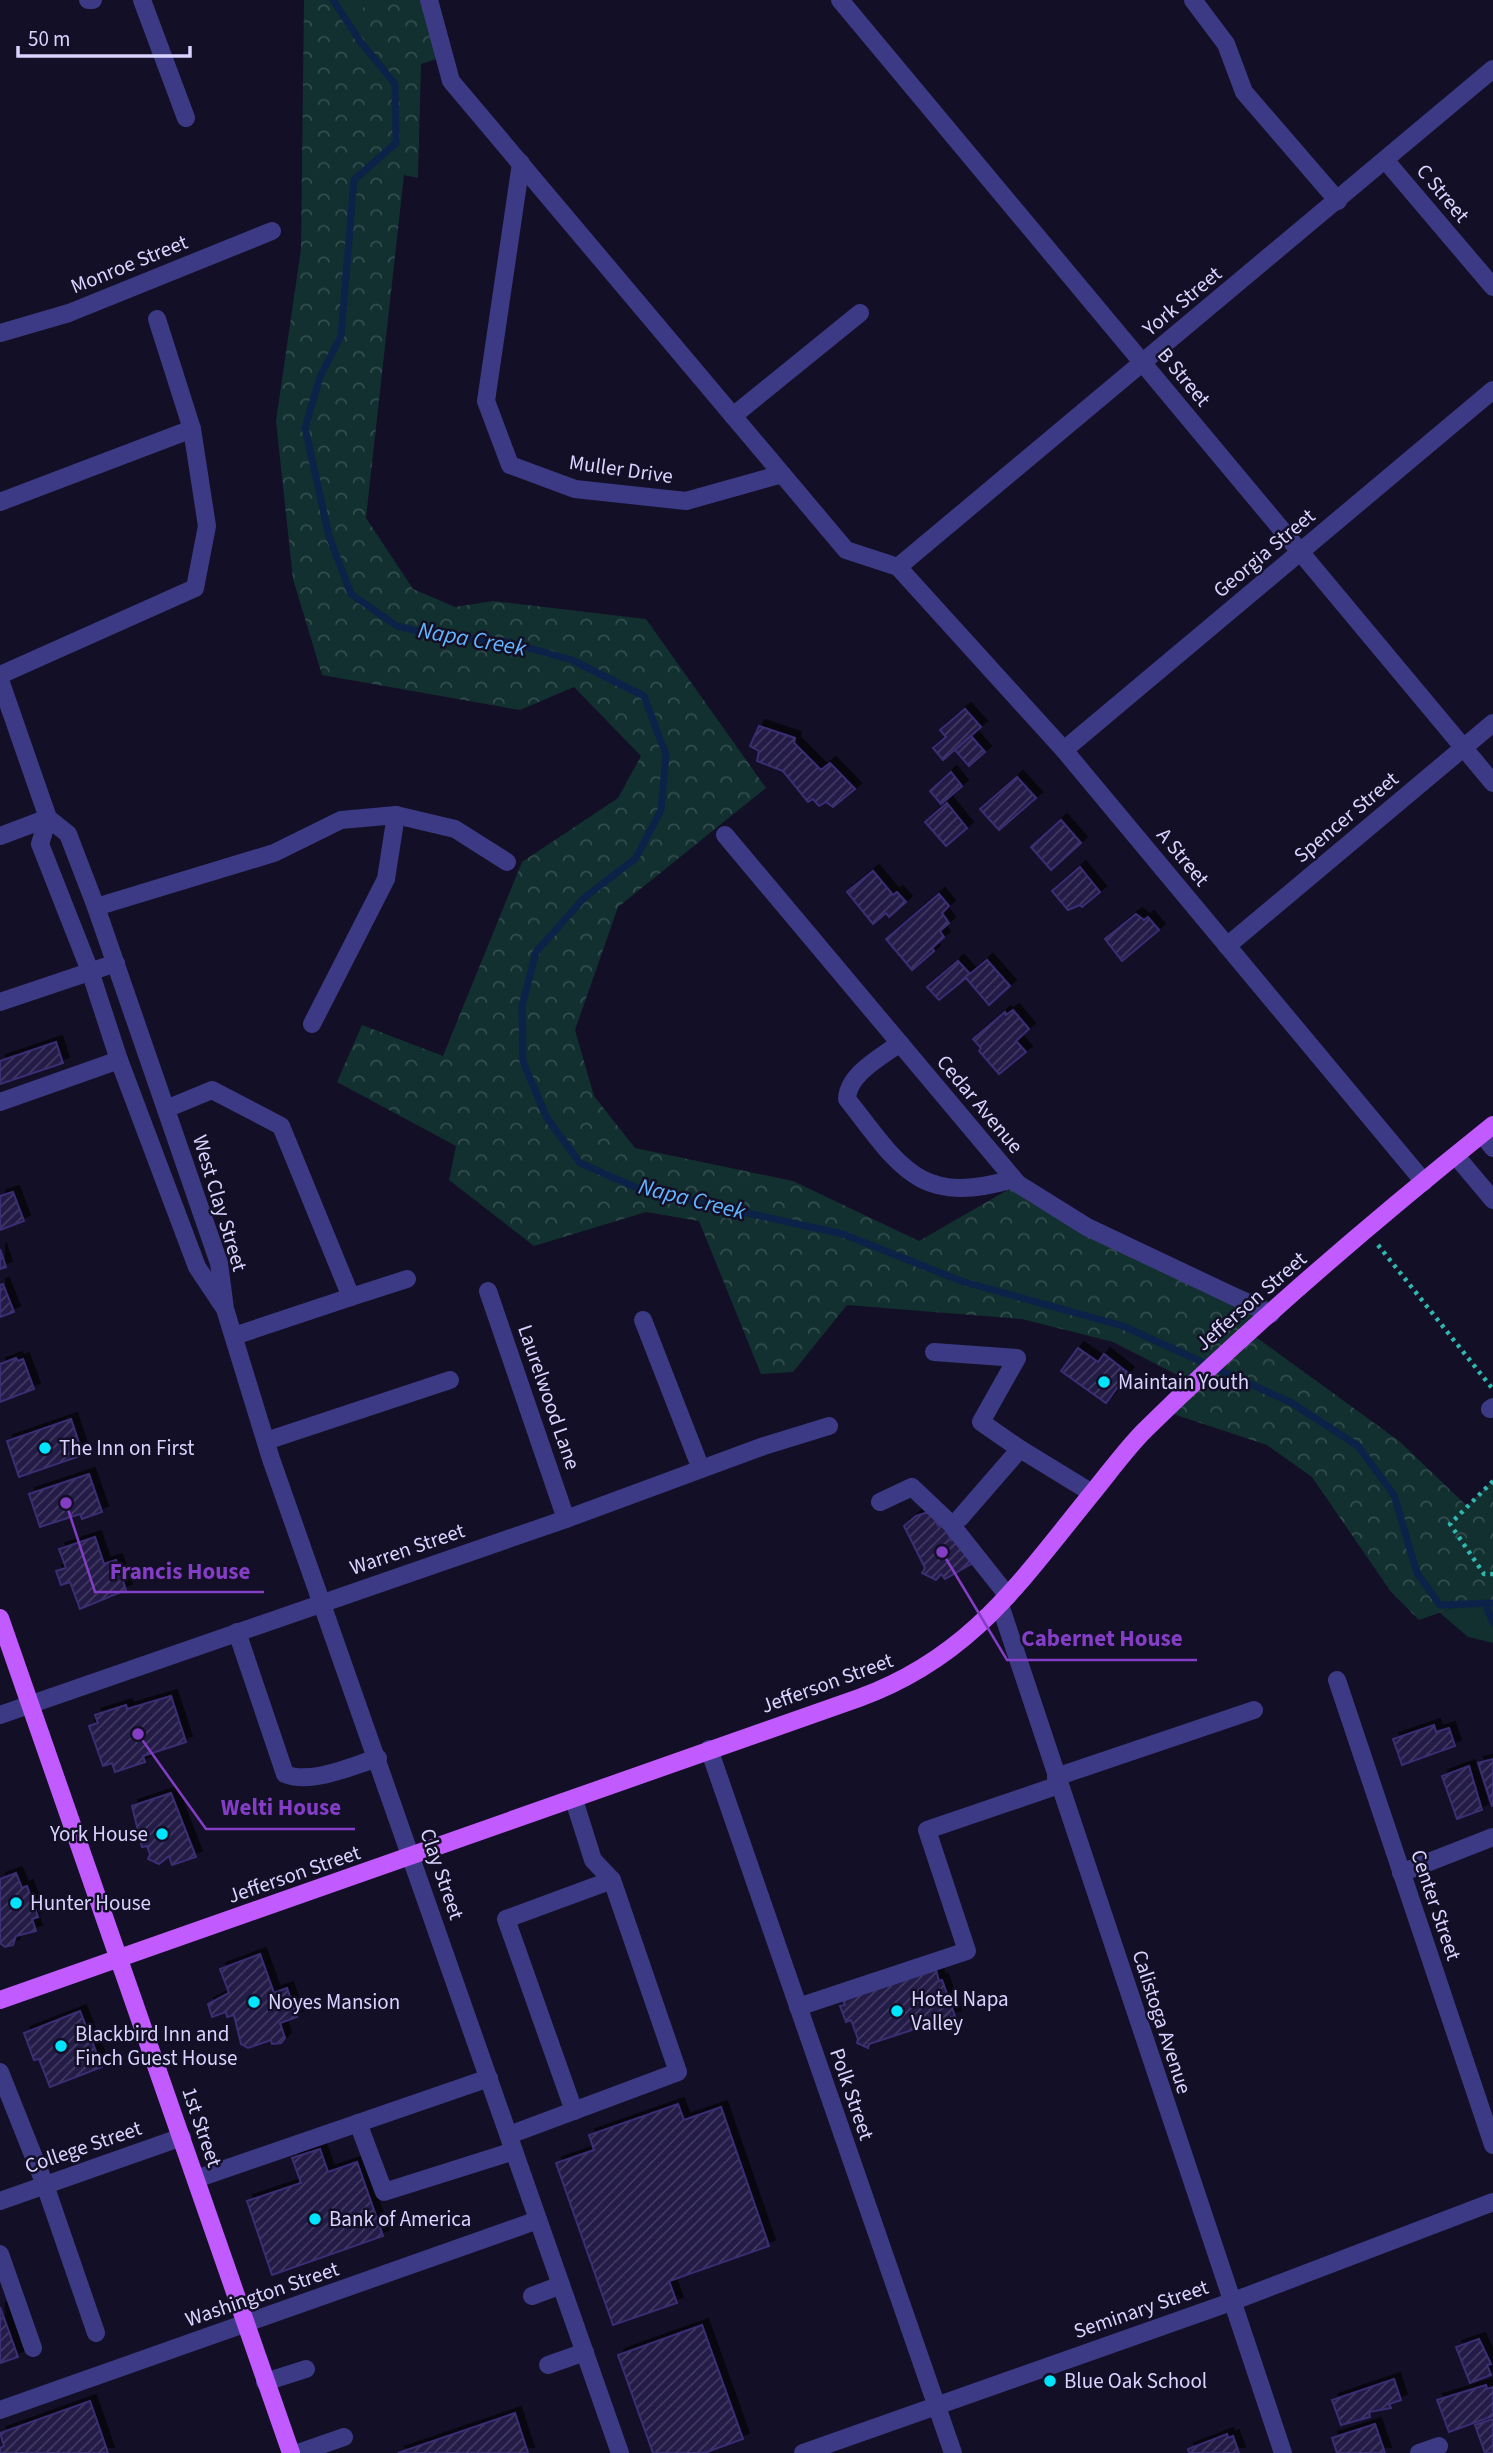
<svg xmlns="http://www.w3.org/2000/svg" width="1493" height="2453" font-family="'Source Sans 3',sans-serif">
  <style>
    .green { fill: #12302f }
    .forest { fill: url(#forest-crowns) }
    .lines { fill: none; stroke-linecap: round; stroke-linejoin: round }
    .stream { stroke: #0c2248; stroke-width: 7 }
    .building { fill: url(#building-hatch); stroke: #3b2d73; stroke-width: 2; filter: url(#shadow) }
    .path { stroke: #2fb8b0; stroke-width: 4.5; stroke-dasharray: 3.5 5; stroke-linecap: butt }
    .minor { stroke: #3d3a85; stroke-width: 18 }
    .major { stroke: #c25bff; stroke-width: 18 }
    .poi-dot { fill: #00e5ff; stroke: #130f26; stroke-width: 2.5 }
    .labels { text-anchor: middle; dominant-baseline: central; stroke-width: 5; stroke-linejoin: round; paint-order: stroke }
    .street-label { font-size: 21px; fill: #d9d4ff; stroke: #130f26 }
    .poi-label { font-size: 21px; fill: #d9d4ff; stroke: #130f26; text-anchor: start }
    .water-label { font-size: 23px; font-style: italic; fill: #62b6ff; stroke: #130f26 }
    .leader { fill: none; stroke: #843dc5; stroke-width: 2.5 }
    .callout-dot { fill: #843dc5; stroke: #130f26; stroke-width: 2.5 }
    .callout-label { font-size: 23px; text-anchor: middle; font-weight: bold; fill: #843dc5; stroke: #130f26; stroke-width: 5; stroke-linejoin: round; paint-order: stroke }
  </style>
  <defs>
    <pattern id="forest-crowns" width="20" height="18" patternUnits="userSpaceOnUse" patternTransform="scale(1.75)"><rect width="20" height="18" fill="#12302f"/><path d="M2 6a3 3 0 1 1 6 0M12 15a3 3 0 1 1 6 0" fill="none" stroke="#344d4e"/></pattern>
    <pattern id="building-hatch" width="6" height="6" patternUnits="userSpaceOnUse" patternTransform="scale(1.75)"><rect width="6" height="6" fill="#241b47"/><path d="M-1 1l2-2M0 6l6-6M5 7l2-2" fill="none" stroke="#433b63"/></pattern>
    <filter id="shadow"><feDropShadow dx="6" dy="-6" stdDeviation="0" flood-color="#0009"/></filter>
  </defs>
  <rect width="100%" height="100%" fill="#130f26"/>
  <g class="green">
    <polygon points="333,0 364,0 360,41"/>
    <polygon points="1493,1603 1493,1643 1468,1637 1440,1613 1464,1604"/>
  </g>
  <polygon class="forest" points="304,0 333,0 359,40 364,0 429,0 446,56 421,64 418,178 404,175 366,518 413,589 455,607 493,601 646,619 766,788 618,907 575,1030 594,1096 635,1148 793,1181 919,1241 1018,1184 1087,1227 1279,1305 1249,1332 1399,1441 1467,1506 1493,1481 1493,1603 1464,1604 1419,1620 1391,1592 1312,1477 1267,1445 1164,1411 1193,1383 1113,1342 1022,1319 847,1305 793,1372 761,1374 699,1221 646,1212 534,1246 449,1180 456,1146 337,1082 362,1025 443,1056 522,862 618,798 641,756 574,687 520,710 322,675 293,579 276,421 301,249"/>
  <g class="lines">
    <g class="stream">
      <polyline points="333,0 360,41 395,84 396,143 354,180 341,336 320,377 305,428 329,536 351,594 397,626 443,637 503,641 572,660 644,696 666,755 661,810 636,858 584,898 536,952 522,1006 523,1062 547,1118 580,1163 642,1190 843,1234 961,1281 1123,1326 1292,1403 1358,1446 1394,1495 1417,1573 1440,1605 1493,1603"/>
      <polyline points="1485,1603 1493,1623"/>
    </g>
  </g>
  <g class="building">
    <polygon points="965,709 981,727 943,760 933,748 946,737 940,730"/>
    <polygon points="759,726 795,738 794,743 821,770 830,763 855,789 833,807 826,802 819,806 813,799 808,802 783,771 757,761 759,751 750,746"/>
    <polygon points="971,736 985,752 969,766 955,750"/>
    <polygon points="951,772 962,786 941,804 930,791"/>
    <polygon points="1017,777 1036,798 999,830 980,809"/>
    <polygon points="947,803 967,828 946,846 925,822"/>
    <polygon points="1061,820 1081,843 1051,870 1031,847"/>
    <polygon points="1080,867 1100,892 1082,907 1080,905 1068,910 1052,891"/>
    <polygon points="873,871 893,895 897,892 906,902 889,917 886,913 873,924 847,892"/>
    <polygon points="939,894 949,906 942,913 949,923 940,931 944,937 932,948 934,951 912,970 886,939"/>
    <polygon points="1136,914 1144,920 1148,917 1159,930 1122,961 1105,939"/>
    <polygon points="987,960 1010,986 989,1005 966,978 939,1000 927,987 958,961 970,974"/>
    <polygon points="1013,1010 1029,1029 1016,1041 1026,1052 999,1074 979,1051 981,1048 973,1039 1005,1012 1006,1015"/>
    <polygon points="56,1042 63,1063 0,1084 0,1061"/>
    <polygon points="13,1192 24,1221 0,1230 0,1196"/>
    <polygon points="0,1249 6,1267 0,1269"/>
    <polygon points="3,1284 14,1312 0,1317 0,1285"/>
    <polygon points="1078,1348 1098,1362 1104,1354 1128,1373 1106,1403 1061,1371"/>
    <polygon points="16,1358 18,1361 23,1359 34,1389 0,1402 0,1364"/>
    <polygon points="71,1419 83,1455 19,1477 7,1441"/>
    <polygon points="89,1474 102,1512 82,1519 80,1514 40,1527 29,1494"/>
    <polygon points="932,1511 938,1526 942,1523 951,1540 958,1537 973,1563 945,1579 941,1574 936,1580 922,1573 925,1568 904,1526 916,1516"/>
    <polygon points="95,1537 104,1564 116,1560 126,1590 80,1609 70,1582 61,1585 56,1571 66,1568 59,1549"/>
    <polygon points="171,1696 186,1742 143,1756 145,1762 115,1772 112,1763 103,1766 89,1726 98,1723 95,1715 126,1705 127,1709"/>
    <polygon points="1434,1725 1436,1732 1449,1728 1455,1746 1402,1765 1393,1739"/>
    <polygon points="1493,1759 1493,1806 1492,1806 1478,1763"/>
    <polygon points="1469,1766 1482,1810 1457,1819 1442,1776"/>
    <polygon points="171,1793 196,1857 172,1865 169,1856 159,1864 148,1859 150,1854 147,1846 142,1847 132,1806"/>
    <polygon points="16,1873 22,1888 27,1886 38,1917 32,1919 36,1931 16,1936 13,1945 5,1947 0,1943 0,1879"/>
    <polygon points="260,1954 274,1993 287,1988 297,2017 280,2023 285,2038 281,2043 272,2044 271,2040 248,2048 241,2044 234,2015 227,2017 226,2012 212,2017 208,2004 229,1993 220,1969"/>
    <polygon points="936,1970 939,1981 942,1980 955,2016 869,2044 868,2048 857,2043 858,2039 851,2020 846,2022 840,2006 845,2005 843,2000"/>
    <polygon points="80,2011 102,2067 50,2087 39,2059 34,2060 24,2033"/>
    <polygon points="678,2104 684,2120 721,2107 769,2246 669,2281 677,2303 613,2325 556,2163 594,2150 589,2135"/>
    <polygon points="320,2149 328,2172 357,2162 383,2236 272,2275 247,2201 301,2183 292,2158"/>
    <polygon points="0,2307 18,2357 0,2363"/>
    <polygon points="702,2325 743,2439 704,2453 653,2453 618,2355"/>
    <polygon points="1479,2339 1491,2364 1487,2365 1491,2375 1470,2383 1456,2347"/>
    <polygon points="1394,2379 1401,2400 1389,2404 1391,2408 1369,2412 1370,2417 1341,2425 1332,2400"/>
    <polygon points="1486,2385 1487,2389 1493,2387 1493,2416 1449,2432 1437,2400"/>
    <polygon points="90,2401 108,2453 0,2453 0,2448 4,2446 0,2433"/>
    <polygon points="515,2413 528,2453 398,2453"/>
    <polygon points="1493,2419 1493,2453 1485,2453 1475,2425"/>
    <polygon points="1375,2424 1385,2453 1337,2453 1332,2438"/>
    <polygon points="1227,2434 1228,2438 1233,2436 1239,2453 1189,2453 1188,2449"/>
  </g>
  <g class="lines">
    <g class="path">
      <polyline points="1378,1245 1492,1388"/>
      <polyline points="1493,1481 1450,1524 1484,1574 1493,1574"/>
    </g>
    <g class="minor">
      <polyline points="88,0 93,0"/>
      <polyline points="142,0 186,118"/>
      <polyline points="429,0 451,81 846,550 898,567 1064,750 1424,1182"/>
      <polyline points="840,0 1493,783"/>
      <polyline points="1193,0 1226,44 1244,92 1338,201"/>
      <polyline points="1386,161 1493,287"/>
      <polyline points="521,163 486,401 510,465 575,489 686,501 782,474"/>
      <polyline points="157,319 192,429"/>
      <polyline points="0,333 69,313 272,231"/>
      <polyline points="733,416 860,313"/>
      <polyline points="0,502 192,429 207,526 195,588 0,675"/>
      <polyline points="898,567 1493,69"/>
      <polyline points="0,680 48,818 68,834 96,907 219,1263 225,1309 271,1459 620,2453"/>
      <polyline points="1064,750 1493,390"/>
      <polyline points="48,818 40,844 90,971 119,1060 197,1267 223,1306"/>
      <polyline points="725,835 1018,1184 1087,1227 1271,1314"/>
      <polyline points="0,836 48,818"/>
      <polyline points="96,907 274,853 341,820 396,815 455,829 507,862"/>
      <polyline points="1227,946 1493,723"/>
      <polyline points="0,1002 116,963"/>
      <polyline points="312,1024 386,879 396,815"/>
      <path d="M900,1043C881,1057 848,1074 847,1099C900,1166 918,1207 1013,1179"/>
      <polyline points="0,1102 119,1060"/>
      <polyline points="166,1109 212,1090 281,1126 351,1297 234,1336"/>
      <polyline points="1482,1134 1493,1148"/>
      <polyline points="1456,1156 1493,1200"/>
      <polyline points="488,1291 566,1519"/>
      <polyline points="351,1297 407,1279"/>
      <polyline points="643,1320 701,1469"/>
      <polyline points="934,1352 1017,1358 981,1422 1020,1449"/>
      <polyline points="1490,1409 1493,1407"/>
      <polyline points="266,1441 450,1380"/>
      <polyline points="880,1502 912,1487 950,1523 1008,1596"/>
      <polyline points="960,1518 1020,1449 1092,1493"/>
      <polyline points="1000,1605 1283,2453"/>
      <path d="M237,1632L285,1774C311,1785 351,1766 378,1758"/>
      <polyline points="1337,1680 1493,2145"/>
      <polyline points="0,1715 566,1519 764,1446 829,1426"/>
      <polyline points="709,1749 953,2453"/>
      <polyline points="1056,1777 1254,1710"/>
      <polyline points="1401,1873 1493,1837"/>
      <polyline points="798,2007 967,1951 927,1830 1059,1785"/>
      <polyline points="0,2072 45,2185 96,2333"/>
      <polyline points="574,2111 506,1919 612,1880"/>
      <polyline points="358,2123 384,2192 514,2151"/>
      <polyline points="509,2135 678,2072 612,1880 593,1860 574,1800"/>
      <polyline points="196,2179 489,2078"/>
      <polyline points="0,2201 182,2137"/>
      <polyline points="0,2254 33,2348"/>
      <polyline points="532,2296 561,2285"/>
      <polyline points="548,2365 585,2352"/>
      <polyline points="265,2382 306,2369"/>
      <polyline points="0,2410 538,2220"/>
      <polyline points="298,2453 344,2437"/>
      <polyline points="803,2453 1231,2302 1493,2202"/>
      <polyline points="1419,2453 1439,2446"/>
    </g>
    <g class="major">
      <polyline points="0,1618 291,2453"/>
      <path d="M0,2000L859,1698C972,1657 1022,1579 1094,1491C1111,1470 1127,1448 1145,1430C1255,1322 1373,1221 1493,1125"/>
    </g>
  </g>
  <g class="poi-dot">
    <circle cx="1104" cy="1382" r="7"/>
    <circle cx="45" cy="1448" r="7"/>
    <circle cx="162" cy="1834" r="7"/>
    <circle cx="16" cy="1903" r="7"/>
    <circle cx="254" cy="2002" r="7"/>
    <circle cx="897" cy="2011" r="7"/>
    <circle cx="61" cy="2046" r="7"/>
    <circle cx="315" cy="2219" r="7"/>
    <circle cx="1050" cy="2381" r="7"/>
  </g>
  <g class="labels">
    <g class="street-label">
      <text transform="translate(1443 193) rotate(50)">C Street</text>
      <text transform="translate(129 264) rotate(-22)">Monroe Street</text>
      <text transform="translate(1182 301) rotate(-40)">York Street</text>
      <text transform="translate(1184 377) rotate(50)">B Street</text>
      <text transform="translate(621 469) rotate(8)">Muller Drive</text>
      <text transform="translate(1264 553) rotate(-40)">Georgia Street</text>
      <text transform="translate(1346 817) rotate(-40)">Spencer Street</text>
      <text transform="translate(1183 857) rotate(50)">A Street</text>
      <text transform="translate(980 1104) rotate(50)">Cedar Avenue</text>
      <text transform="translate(220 1203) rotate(73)">West Clay Street</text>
      <text transform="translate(1251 1301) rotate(-41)">Jefferson Street</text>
      <text transform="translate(549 1397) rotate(71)">Laurelwood Lane</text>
      <text transform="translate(407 1549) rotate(-19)">Warren Street</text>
      <text transform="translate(827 1683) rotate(-20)">Jefferson Street</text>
      <text transform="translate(294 1874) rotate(-19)">Jefferson Street</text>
      <text transform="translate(442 1874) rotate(71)">Clay Street</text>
      <text transform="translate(1436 1905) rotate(71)">Center Street</text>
      <text transform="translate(1162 2022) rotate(72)">Calistoga Avenue</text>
      <text transform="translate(852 2094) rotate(71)">Polk Street</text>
      <text transform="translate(202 2127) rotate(71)">1st Street</text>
      <text transform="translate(83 2147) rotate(-19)">College Street</text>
      <text transform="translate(262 2294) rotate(-19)">Washington Street</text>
      <text transform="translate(1141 2309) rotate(-19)">Seminary Street</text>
    </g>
    <g class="poi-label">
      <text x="1118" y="1382">Maintain Youth</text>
      <text x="59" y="1448">The Inn on First</text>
      <text x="148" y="1834" text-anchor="end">York House</text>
      <text x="30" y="1903">Hunter House</text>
      <text x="911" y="1999">Hotel Napa<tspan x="911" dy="24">Valley</tspan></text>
      <text x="268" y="2002">Noyes Mansion</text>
      <text x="75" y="2034">Blackbird Inn and<tspan x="75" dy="24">Finch Guest House</tspan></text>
      <text x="329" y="2219">Bank of America</text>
      <text x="1064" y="2381">Blue Oak School</text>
    </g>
    <g class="water-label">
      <text transform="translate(472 639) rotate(10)">Napa Creek</text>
      <text transform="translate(692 1199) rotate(14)">Napa Creek</text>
    </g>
  </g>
  <path class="leader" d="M66 1503L95 1592H264M942 1552L1007 1660H1197M138 1734L206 1829H355"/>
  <g class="callout-dot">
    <circle cx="66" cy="1503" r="7"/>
    <circle cx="942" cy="1552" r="7"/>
    <circle cx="138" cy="1734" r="7"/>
  </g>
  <g class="callout-label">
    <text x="180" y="1579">Francis House</text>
    <text x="1102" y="1646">Cabernet House</text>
    <text x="281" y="1815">Welti House</text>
  </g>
  <path d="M18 46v10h172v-10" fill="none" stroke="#d9d4ff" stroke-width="3.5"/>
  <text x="28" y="46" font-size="21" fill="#d9d4ff" stroke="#130f26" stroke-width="5" paint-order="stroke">50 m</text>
</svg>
